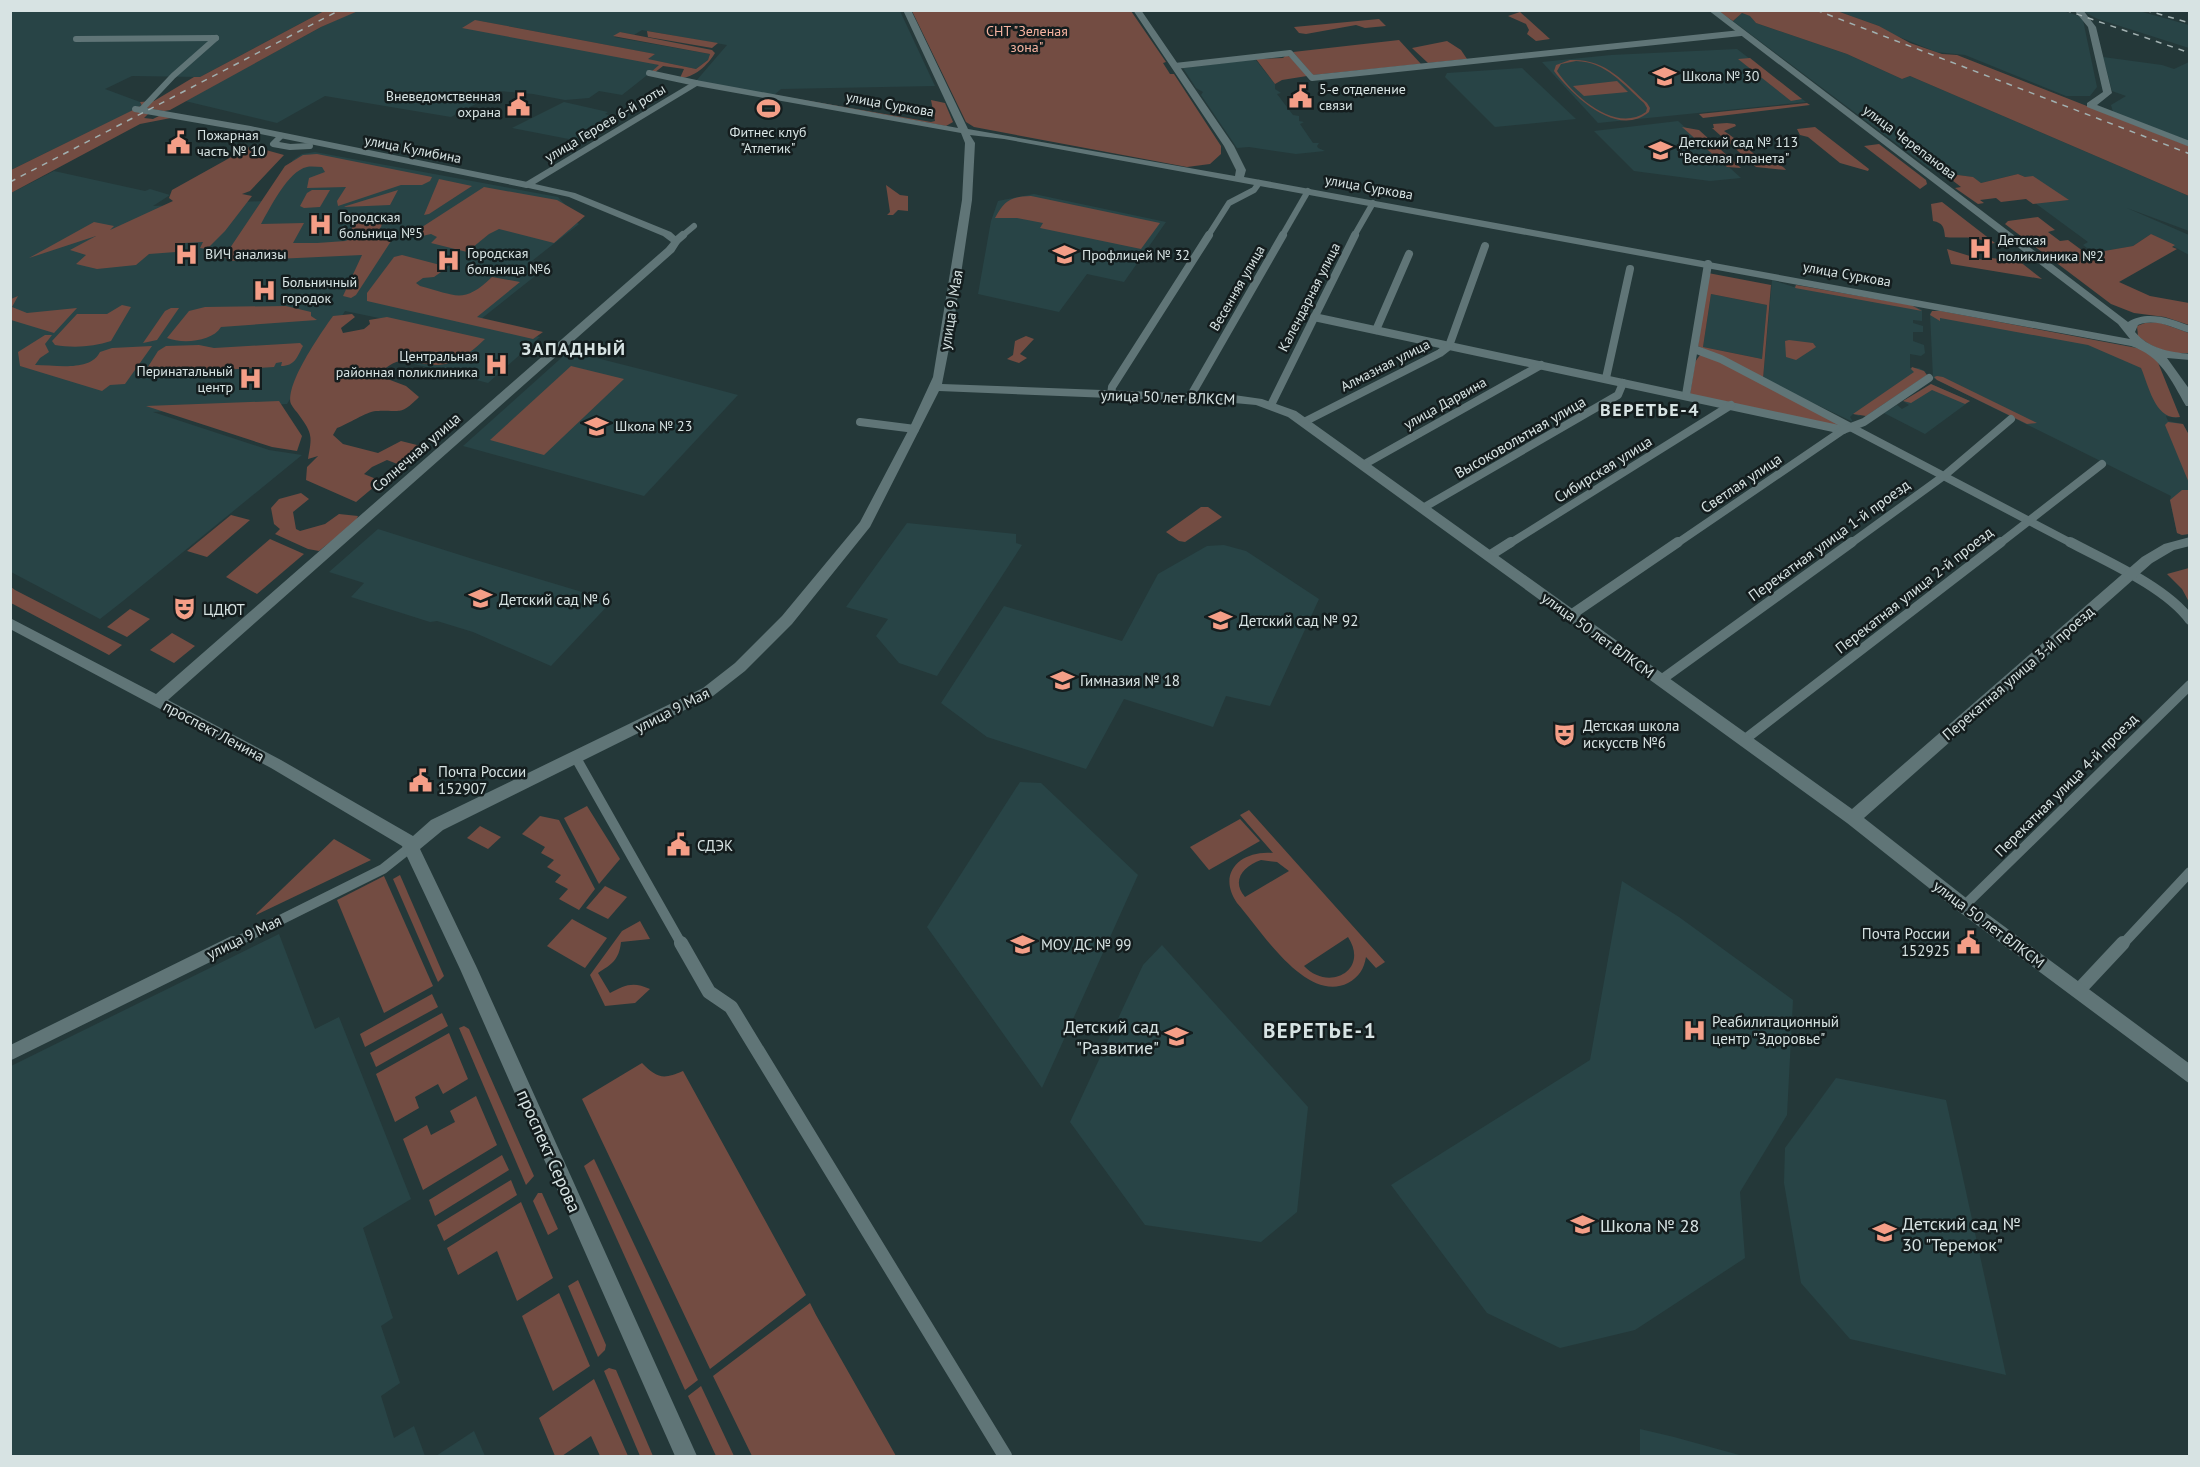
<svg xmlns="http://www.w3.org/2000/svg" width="2200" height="1467" font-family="'PT Sans',sans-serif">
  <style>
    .built { fill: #284446 }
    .green { fill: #734c42; fill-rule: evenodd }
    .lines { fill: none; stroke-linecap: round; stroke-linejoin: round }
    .street-far3 { stroke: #607577; stroke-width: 6 }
    .street-far2 { stroke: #607577; stroke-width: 8 }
    .street-far1 { stroke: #607577; stroke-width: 10 }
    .street { stroke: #607577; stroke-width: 14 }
    .secondary { fill: #607577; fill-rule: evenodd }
    .rail { stroke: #a1b0b0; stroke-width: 1.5; stroke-dasharray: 6 6; stroke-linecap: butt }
    .labels { text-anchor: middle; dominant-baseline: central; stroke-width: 5; stroke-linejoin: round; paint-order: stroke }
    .far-park-label { font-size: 14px; fill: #f7b4a1; stroke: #141d1e }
    .far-poi-label { font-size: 14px; fill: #d7e3e3; stroke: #141d1e; text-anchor: start }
    .far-street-label { font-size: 14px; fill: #d7e3e3; stroke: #141d1e }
    .street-label { font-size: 15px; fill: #d7e3e3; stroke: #141d1e }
    .poi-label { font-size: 15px; fill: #d7e3e3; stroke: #141d1e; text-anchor: start }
    .far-district-label { font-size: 18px; font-weight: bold; letter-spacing: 1.5px; fill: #d7e3e3; stroke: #141d1e }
    .near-poi-label { font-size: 18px; fill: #d7e3e3; stroke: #141d1e; text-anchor: start }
    .near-street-label { font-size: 18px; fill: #d7e3e3; stroke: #141d1e }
    .district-label { font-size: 21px; font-weight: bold; letter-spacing: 1.5px; fill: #d7e3e3; stroke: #141d1e }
  </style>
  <rect width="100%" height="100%" fill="#243839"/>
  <g class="built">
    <polygon points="358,10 900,11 935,86 781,89 773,96 696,81 727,45 642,30 634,35 620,32 614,37 710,54 708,60 696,69 647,59 654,54 475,20 660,65 622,95 599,91 589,98 565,100 533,94 500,91 451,117 325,96 277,123 185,101 321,27"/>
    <polygon points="2060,10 2079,16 2083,20 2097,87 2090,96 2066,96 1965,55 1936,52 1892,34 1879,26 1837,11"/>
    <polygon points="10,11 324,11 200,77 132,76 105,89 140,102 142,106 11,170"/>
    <polygon points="2082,11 2139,11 2189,25 2189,48 2098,19"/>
    <polygon points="1742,13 1751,16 1756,23 1847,54 1902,79 1910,76 2189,196 2189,231 2127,208 2189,235 2189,255 2151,234 2133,246 2094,253 2083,245 2088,242 2035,203 2068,200 2025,177 2018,174 1981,183 1972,177 1943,173 1936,168 1930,169 1733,21"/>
    <polygon points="1737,49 1806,102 1598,123 1542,62 1611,55"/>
    <polygon points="2103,57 2162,65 2174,69 2189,62 2189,141 2113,112 2111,105 2126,96 2112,91"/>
    <polygon points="1249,60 1256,60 1275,84 1275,89 1281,93 1277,94 1293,115 1299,116 1299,121 1304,122 1300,124 1313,143 1319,143 1317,146 1318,148 1325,151 1296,154 1249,147 1237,148 1201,95 1203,92 1196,88 1183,68"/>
    <polygon points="1522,68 1576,119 1495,127 1445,77 1447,73"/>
    <polygon points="564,102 608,112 605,114 622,119 584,142 512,128"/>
    <polygon points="1678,121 1741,178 1710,181 1634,171 1594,131"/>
    <polygon points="315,152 558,197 575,215 571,219 579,224 528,264 544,269 476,323 540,337 488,383 403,361 437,330 345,311 287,404 153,412 269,450 302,455 123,601 100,619 11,572 11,193 54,171 145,191 150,189 170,195 153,206 264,201 293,160 302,154"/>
    <polygon points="1034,194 1166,222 1124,282 1087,274 1059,312 978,294 991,221 998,201"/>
    <polygon points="1772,280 1794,287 1796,285 1917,307 1922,310 1922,321 1913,320 1913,323 1923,326 1923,332 1913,332 1913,341 1924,345 1925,353 1921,356 1910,354 1910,368 1919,368 1926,372 1859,416 1853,414 1850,417 1853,422 1763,379"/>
    <polygon points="1711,294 1767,305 1762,359 1703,347"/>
    <polygon points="1934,311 2134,347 2180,415 2176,418 2166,416 2168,421 2183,424 2189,435 2189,534 2182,535 2177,533 2170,500 2171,496 1933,378 1930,313"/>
    <polygon points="569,351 648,371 738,395 644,496 463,446"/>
    <polygon points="1931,384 1970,401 1925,434 1884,413 1897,405 1902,409 1909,405 1903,401"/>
    <polygon points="907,523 1016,534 1016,543 1022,545 937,676 899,663 876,636 888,619 846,607"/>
    <polygon points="378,529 476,560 612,601 551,666 473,632 437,621 430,622 351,597 364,583 329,572"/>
    <polygon points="1224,545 1246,551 1319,599 1270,706 1226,696 1213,727 1124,699 1086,769 987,737 941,703 1004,606 1122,641 1158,574 1207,546"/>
    <polygon points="1020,782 1041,783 1138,875 1042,1088 927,927"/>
    <polygon points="1622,881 1679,917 1793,1000 1787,1115 1740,1192 1745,1258 1635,1330 1560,1348 1487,1313 1391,1185 1590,1060"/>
    <polygon points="279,934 315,1029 339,1017 411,1199 363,1228 393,1318 381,1326 400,1383 381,1396 394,1438 414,1426 425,1456 11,1456 11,1066"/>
    <polygon points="1162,945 1308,1107 1297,1212 1261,1242 1145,1225 1070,1122 1143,965"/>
    <polygon points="1836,1078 1946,1100 2006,1375 1850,1339 1801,1283 1784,1183 1785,1148"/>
    <polygon points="1640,1429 1674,1437 1743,1456 1640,1456"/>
    <polygon points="474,1431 485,1456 436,1456"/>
  </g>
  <g class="green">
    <polygon points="324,11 358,11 321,27 170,110 164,111 138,107 142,106 140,102 154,101 194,77 200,77"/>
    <polygon points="912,11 1131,11 1166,62 1163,63 1170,74 1174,74 1221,146 1221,154 1210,164 1187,167 974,127 966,122"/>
    <polygon points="1718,11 1837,11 1879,26 1910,43 1942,54 1957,55 2189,146 2189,196 1910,76 1902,79 1847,54 1756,23 1750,16 1742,13 1733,21"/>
    <polygon points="1520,12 1550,39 1536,41 1527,34 1529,30 1526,24 1508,16"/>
    <polygon points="1379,19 1386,26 1365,28 1356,25 1306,34 1299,33 1294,27"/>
    <path d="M475,20L655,54L648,59L696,69L708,60L710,54L613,36L620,32L712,50L715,53C708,65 694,78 680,78L684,69L663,66L654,73L651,72L659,65L462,28Z"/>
    <polygon points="647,31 718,43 712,48 648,37"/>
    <polygon points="1399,40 1421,64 1313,75 1293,52"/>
    <polygon points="1447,41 1461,50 1467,59 1428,63 1412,48"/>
    <polygon points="1286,55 1290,57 1307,76 1282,80 1275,84 1256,59 1283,58"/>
    <polygon points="1750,58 1802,99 1791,101 1738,59"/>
    <path d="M1570,60C1605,58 1623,81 1647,103L1650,108L1649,112C1617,139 1572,95 1554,71L1556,65ZM1576,61C1606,62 1623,84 1644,103L1647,108L1646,112C1615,134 1573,95 1557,71L1561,64Z"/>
    <polygon points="1617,81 1628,92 1584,96 1573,86"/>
    <polygon points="775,95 931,122 935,121 931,100 945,103 953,122 946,126"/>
    <polygon points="1807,103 1810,105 1703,118 1699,114"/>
    <polygon points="133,110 149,113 144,118 153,119 161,115 176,117 140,124 11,193 11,170"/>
    <path d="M1727,123L1735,124L1736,126L1724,131C1738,140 1750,152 1765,161C1772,165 1781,163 1786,170L1756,167L1712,128H1714L1713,124Z"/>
    <polygon points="1682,127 1699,130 1741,168 1727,167"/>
    <polygon points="1815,127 1869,169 1868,171 1840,163 1808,137 1800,135 1797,129"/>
    <polygon points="1879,144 1926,180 1927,184 1920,189 1864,146"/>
    <polygon points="251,146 284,155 250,191 242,194 252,196 225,231 207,249 200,248 203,242 184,243 176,252 149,254 136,265 97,269 76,264 86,255 70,250 96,236 29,258 94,222 114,226 110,230 173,201 169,198 172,190"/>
    <path d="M317,154L432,177L430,181L422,185H401L338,206L337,201L346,187L307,188L309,178L325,172L322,167C317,167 311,166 307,167C288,171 270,208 261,224L304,223L293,243H317L345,241L357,237L359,230L352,229V223L383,219L381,227L373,236L395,235L356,295L351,298L343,296L362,255L230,261L224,257L285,166L303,155Z"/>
    <polygon points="1943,173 1973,177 1981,183 2018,174 2025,177 2033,176 2069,200 2033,204 2026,199 2001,202 1996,198 1980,200 1984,203 1978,204 1955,188 1961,187"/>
    <polygon points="439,179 472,186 429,214 424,215"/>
    <polygon points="886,185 900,195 908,196 908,211 898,210 893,215 887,215 890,212"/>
    <polygon points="484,187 557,200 585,216 554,243 499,229 489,234 467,252 431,243 437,237 431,234 418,237 419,229"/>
    <polygon points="312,190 330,190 320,207 304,208 300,206 307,193"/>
    <polygon points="398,190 390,205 344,207 346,206"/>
    <path d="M1031,196L1036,197L1160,223L1141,249L1040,228L1043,223L1017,218H995C1005,200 1010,197 1031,196Z"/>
    <path d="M1942,202L1995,243L1989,244C1976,234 1959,239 1945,237C1944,227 1943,223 1933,221L1931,204Z"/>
    <polygon points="2038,217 2055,230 2048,232 2060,241 2068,240 2087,254 2133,246 2151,234 2175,245 2172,247 2177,249 2119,282 2150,296 2189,303 2189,325 2165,317 2134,313 2111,304 2005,224 2008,221"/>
    <polygon points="1947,249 1983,260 1991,258 2019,261 2042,279 1951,264"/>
    <path d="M402,255L448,267L434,277L423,278L416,283L420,286C456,295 463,305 492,277L520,282L477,317L543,332L533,339L367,301V293L394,257Z"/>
    <path d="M1708,273L1771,285L1763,379L1698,346ZM1711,294L1767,305L1762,359L1703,347Z"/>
    <polygon points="1796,285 1911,305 1922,311 1795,288"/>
    <polygon points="18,296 12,307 27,313 77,308 54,333 11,320 11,299"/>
    <path d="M122,305L131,307L111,341C93,347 73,348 55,345L52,341L77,314H107Z"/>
    <path d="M286,306L311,312V316L317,320L221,327C212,342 182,344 167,338L189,311L205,307Z"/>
    <polygon points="171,308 179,308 157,340 143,343 165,311"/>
    <path d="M1932,311H1941L2142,349L2157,360L2180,417C2155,421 2149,386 2141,368L2088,345L1940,318V321L1930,315Z"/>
    <path d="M352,314L355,317L341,328L343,333L364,329L370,324L369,320L387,317L485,339C474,350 455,365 437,365C406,364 406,350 377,375L406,386L419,397C399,417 401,409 376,411C366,412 348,424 337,428L333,435L343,444L378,453L401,441L421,446L400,465L387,460L372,467L364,474L381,481L356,502L306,480L307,467L318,456L308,459C312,437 313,434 299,415C297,412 293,408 291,404C285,384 321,333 333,316Z"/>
    <path d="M2158,322L2189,333V353C2171,355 2152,348 2138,336L2137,326L2145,323Z"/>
    <path d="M45,335H52L45,344L49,352L40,358L35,365C56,365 90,372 100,352L112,348L152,346L125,384L110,385L102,391L20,366L18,352Z"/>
    <polygon points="1026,336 1034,339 1020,354 1027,358 1019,363 1007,359 1013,355 1015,341"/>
    <polygon points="1789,340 1813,343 1816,347 1796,360 1786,357 1785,341"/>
    <path d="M300,343L303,346C297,357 295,366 281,366L282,362L276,363L274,367L150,374L146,370L158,351L166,346L199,345L214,348Z"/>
    <polygon points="1700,355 1707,355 1846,426 1841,427 1690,394 1695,362"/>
    <polygon points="571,366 624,379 544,455 490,440"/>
    <polygon points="1912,367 1924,371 1927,375 1866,416 1853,414 1914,372 1911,369"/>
    <polygon points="1937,376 1943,377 2037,423 2027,424 1937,380 1934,377"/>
    <polygon points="1931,384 1970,401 1965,404 1932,390 1911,403 1903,401"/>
    <polygon points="279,401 302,436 297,451 272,447 146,406"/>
    <polygon points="2168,422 2183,424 2189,435 2189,483 2165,425"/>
    <polygon points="2182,490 2190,490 2189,534 2182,535 2177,533 2170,500"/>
    <polygon points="301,493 309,499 293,512 296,529 300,531 325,524 339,514 358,516 356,521 319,551 308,549 275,534 280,529 274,524 271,508 279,499"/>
    <polygon points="1201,507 1208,507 1222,517 1185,542 1179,541 1166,532"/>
    <polygon points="231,515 250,520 207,557 187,551"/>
    <polygon points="270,539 304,554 257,594 226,577"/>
    <polygon points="2189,568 2190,568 2189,602 2182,589 2167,574"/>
    <polygon points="11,587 15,590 122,645 109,655 11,603"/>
    <polygon points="130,609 150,619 127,637 107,627"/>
    <polygon points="172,633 195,646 174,663 150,650"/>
    <polygon points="587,806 620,859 599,884 564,818"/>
    <path d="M1249,810L1385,962L1376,968L1366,957C1364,969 1359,977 1348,983C1306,1004 1260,929 1237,903C1216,872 1242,850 1273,853L1240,815ZM1261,860L1277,862L1289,871L1245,897C1231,881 1243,866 1261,860ZM1348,937C1370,971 1328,992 1304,966Z"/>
    <polygon points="540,816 559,820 595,889 579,910 559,899 568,889 555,882 561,875 547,867 554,860 541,853 545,847 522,834"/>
    <polygon points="1240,819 1260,841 1209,870 1190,847"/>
    <polygon points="480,826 501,837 488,849 467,838"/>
    <polygon points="334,839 371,860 256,915 257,913"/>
    <polygon points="400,875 444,976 438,982 393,879"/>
    <polygon points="384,876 433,986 384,1013 337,900"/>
    <polygon points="605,886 627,897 608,919 586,908"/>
    <polygon points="572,919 607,938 585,968 547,946"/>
    <path d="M640,921L650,939L621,942C619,960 612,964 598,973L610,993C625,985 633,981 650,989L635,1003L605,1006L590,975L622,931Z"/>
    <polygon points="432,994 438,1007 365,1047 360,1034"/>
    <polygon points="442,1013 448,1026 376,1067 370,1053"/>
    <polygon points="464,1026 469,1029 534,1176 526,1185 459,1028"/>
    <polygon points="449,1033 468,1079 443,1094 438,1084 415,1097 419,1108 395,1122 376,1074"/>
    <path d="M642,1063C657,1078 663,1080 683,1071L806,1295L710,1369L582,1099Z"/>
    <polygon points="476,1096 497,1145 423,1190 403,1139 427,1125 431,1135 455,1122 450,1111"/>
    <polygon points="502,1155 509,1170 435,1216 429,1200"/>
    <polygon points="594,1159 698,1380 685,1390 584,1166"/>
    <polygon points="511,1180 517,1195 444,1241 437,1225"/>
    <polygon points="538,1193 542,1193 558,1229 548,1235 533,1201"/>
    <polygon points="521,1202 553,1278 517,1301 497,1251 458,1275 447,1248"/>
    <polygon points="578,1280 606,1345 605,1350 598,1357 568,1286"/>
    <polygon points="559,1293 590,1366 553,1391 522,1316"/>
    <polygon points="810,1303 816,1315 896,1456 752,1456 713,1376"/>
    <polygon points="609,1368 616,1370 653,1456 640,1456 604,1371"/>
    <polygon points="594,1379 628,1456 600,1456 591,1436 562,1456 555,1456 539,1418"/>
    <polygon points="701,1386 734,1456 716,1456 688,1396"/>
  </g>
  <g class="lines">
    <g class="street-far3">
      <polyline points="76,39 216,38"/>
      <polyline points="1175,66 1290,53 1312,78 1741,33"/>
      <polyline points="649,73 696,83"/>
      <polyline points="135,109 250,129 527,185"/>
      <polyline points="141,110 173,76 216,38"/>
      <polyline points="281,136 273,144 290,147 310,146"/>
      <polyline points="682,236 694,226"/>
      <polyline points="1208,236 1229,203 1254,190 1259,183"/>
      <polyline points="1282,236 1308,191"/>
      <polyline points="1354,236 1373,203"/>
    </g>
    <g class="street-far2">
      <polyline points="676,241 683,235"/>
      <polyline points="1314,317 1843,430"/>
      <polyline points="1376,330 1409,254"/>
      <polyline points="1694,349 1721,359 2073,544"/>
      <polyline points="1606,378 1630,269"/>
      <polyline points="1111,395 1112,387 1209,235"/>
      <polyline points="1686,395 1708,264"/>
      <polyline points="1190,397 1283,235"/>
      <polyline points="1271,405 1355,235"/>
      <polyline points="860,422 915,429"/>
      <polyline points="1304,422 1440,353 1449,346 1485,246"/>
      <polyline points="1363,465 1541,365"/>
      <polyline points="1423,508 1618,395 1623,383"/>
      <polyline points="1509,544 1731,405"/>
      <polyline points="1676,544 1843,430 1864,422 1929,378"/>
      <polyline points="1850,544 1945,475 2011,419"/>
      <polyline points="1999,544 2102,464"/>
    </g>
    <g class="street-far1">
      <path d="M2070,542C2106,561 2166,587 2190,620"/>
      <polyline points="1489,556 1511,542"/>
      <polyline points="1571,615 1678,542"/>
      <polyline points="1661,680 1852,542"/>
      <polyline points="1744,740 2001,542"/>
      <polyline points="576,758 682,945"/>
      <polyline points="1964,906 2190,685"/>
      <polyline points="230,945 383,869 412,846"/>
      <polyline points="2122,945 2190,872"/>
    </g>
    <g class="street">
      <polyline points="681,943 709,992 731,1007 1005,1456"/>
      <polyline points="2078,991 2123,943"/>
      <polyline points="10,1053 233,943"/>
    </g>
    <g class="secondary">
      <path d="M903,10H911L968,129L1235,176L1236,170L1224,146L1133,10H1141L1234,146L1246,170L1244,177L2130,339L2118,324L1708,10H1718L2128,322C2146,310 2171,318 2190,326V333C2172,328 2156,318 2138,325L2135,332C2148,348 2169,352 2190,354V360L2167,358L2190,390V406H2186C2171,380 2161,356 2131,346L1004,139L970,135L975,143L972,200L953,328L942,384L1234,395L1262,399L1296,411L1852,809L2142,557L2164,544L2190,537V546L2174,550L2152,563L1864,818L1970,901L2190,1064V1084L1958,911L1847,823L1288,417L1256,405L1234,403L939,391L870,527L792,624L745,671L713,696L443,830L420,849L477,968L697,1456H675L460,969L402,846L271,768L10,629V618L156,694L666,248L671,242L663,236L569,197L524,187V183L696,80L958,128ZM697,86L961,133L965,143L962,200L933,377L909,429L860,522L782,616L735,663L703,688L431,820L413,836L281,760L168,700L674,252L681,241L671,232L575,193L535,184Z"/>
      <polygon points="2074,10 2083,10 2096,27 2112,93 2097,105 2190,141 2190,147 2087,107 2087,103 2103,92 2088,27"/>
    </g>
    <g class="rail">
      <polyline points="1816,10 2190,154"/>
      <polyline points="2065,10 2190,53"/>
      <polyline points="2145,10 2190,23"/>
      <polyline points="10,182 340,10"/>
    </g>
  </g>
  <defs>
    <symbol id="school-bare" viewBox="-9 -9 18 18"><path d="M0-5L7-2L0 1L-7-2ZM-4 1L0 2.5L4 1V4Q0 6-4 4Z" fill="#f49e87" stroke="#141d1e" stroke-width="2.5" paint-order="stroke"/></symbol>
    <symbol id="civic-bare" viewBox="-9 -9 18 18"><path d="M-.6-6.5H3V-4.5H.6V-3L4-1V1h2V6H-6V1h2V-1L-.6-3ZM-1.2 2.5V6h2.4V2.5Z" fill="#f49e87" stroke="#141d1e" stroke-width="2.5" paint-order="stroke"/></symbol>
    <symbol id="stadium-bare" viewBox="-9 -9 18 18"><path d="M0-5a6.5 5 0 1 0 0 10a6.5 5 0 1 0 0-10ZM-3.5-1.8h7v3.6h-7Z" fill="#f49e87" stroke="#141d1e" stroke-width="2.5" paint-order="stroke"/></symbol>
    <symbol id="hospital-bare" viewBox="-9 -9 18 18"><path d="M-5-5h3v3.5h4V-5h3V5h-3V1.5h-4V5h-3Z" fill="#f49e87" stroke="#141d1e" stroke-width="2.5" paint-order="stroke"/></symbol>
    <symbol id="university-bare" viewBox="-9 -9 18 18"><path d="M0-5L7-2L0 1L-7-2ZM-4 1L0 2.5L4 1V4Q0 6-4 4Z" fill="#f49e87" stroke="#141d1e" stroke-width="2.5" paint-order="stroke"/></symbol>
    <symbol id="theatre-bare" viewBox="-9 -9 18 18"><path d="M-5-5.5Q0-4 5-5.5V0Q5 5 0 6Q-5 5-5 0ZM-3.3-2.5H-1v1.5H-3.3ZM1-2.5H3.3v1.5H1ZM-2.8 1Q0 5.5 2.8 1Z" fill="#f49e87" stroke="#141d1e" stroke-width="2.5" paint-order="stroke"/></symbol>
  </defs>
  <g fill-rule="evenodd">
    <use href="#school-bare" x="1648" y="60" width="33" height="33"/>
    <use href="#civic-bare" x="1284" y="80" width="33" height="33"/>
    <use href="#civic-bare" x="502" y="88" width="33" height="33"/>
    <use href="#stadium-bare" x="752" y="92" width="33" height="33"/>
    <use href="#civic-bare" x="162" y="126" width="33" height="33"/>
    <use href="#school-bare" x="1644" y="134" width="33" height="33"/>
    <use href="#hospital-bare" x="304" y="208" width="33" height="33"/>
    <use href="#hospital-bare" x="1964" y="232" width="33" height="33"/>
    <use href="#hospital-bare" x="170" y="238" width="33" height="33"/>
    <use href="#university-bare" x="1048" y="238" width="33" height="33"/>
    <use href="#hospital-bare" x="432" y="244" width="33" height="33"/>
    <use href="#hospital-bare" x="248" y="274" width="33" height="33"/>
    <use href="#hospital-bare" x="480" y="348" width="33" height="33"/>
    <use href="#hospital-bare" x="234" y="362" width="33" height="33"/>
    <use href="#school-bare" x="580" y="410" width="33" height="33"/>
    <use href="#school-bare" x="464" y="582" width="33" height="33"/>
    <use href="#theatre-bare" x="168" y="592" width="33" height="33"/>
    <use href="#school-bare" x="1204" y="604" width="33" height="33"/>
    <use href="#school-bare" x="1046" y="664" width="33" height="33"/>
    <use href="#theatre-bare" x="1548" y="718" width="33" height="33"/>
    <use href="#civic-bare" x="404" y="764" width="33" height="33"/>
    <use href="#civic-bare" x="662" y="828" width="33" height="33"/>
    <use href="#civic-bare" x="1952" y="926" width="33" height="33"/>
    <use href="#school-bare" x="1006" y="928" width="33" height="33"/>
    <use href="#hospital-bare" x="1678" y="1014" width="33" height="33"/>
    <use href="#school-bare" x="1160" y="1020" width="33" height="33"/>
    <use href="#school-bare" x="1566" y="1208" width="33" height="33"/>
    <use href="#school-bare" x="1868" y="1216" width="33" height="33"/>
  </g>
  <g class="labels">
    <g class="far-park-label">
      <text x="1027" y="31">СНТ "Зеленая<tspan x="1027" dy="16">зона"</tspan></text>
    </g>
    <g class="far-poi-label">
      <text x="1682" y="76">Школа № 30</text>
      <text x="1319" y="89">5-е отделение<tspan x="1319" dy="16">связи</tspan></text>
      <text x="501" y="96" text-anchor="end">Вневедомственная<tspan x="501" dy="16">охрана</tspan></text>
      <text x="768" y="132" text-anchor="middle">Фитнес клуб<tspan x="768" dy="16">"Атлетик"</tspan></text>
      <text x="197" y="135">Пожарная<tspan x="197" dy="16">часть № 10</tspan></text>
      <text x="1679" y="142">Детский сад № 113<tspan x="1679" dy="16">"Веселая планета"</tspan></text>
      <text x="339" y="217">Городская<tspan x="339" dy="16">больница №5</tspan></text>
      <text x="1998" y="240">Детская<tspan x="1998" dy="16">поликлиника №2</tspan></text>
      <text x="467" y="253">Городская<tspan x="467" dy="16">больница №6</tspan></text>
      <text x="205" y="254">ВИЧ анализы</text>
      <text x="1082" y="255">Профлицей № 32</text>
      <text x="282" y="282">Больничный<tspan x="282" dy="16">городок</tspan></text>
      <text x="478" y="356" text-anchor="end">Центральная<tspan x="478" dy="16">районная поликлиника</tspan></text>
      <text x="233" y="371" text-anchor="end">Перинатальный<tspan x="233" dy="16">центр</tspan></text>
      <text x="615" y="426">Школа № 23</text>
    </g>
    <g class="far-street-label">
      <text transform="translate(890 104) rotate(10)">улица Суркова</text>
      <text transform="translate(605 123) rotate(-31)">улица Героев 6-й роты</text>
      <text transform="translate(1910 142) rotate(37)">улица Черепанова</text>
      <text transform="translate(413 149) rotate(11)">улица Кулибина</text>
      <text transform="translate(1369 187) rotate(10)">улица Суркова</text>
      <text transform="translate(1847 274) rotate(10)">улица Суркова</text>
      <text transform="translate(1237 288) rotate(-60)">Весенняя улица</text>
      <text transform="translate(1309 297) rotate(-63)">Календарная улица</text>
      <text transform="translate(1385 365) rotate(-27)">Алмазная улица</text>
      <text transform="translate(1445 403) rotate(-29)">улица Дарвина</text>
    </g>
    <g class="street-label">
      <text transform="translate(951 310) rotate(-81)">улица 9 Мая</text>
      <text transform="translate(1168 397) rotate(2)">улица 50 лет ВЛКСМ</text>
      <text transform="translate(1520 437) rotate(-30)">Высоковольтная улица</text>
      <text transform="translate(416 452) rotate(-41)">Солнечная улица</text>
      <text transform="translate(1603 469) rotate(-32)">Сибирская улица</text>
      <text transform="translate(1741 483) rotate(-34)">Светлая улица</text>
      <text transform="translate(1829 540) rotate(-36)">Перекатная улица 1-й проезд</text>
      <text transform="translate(1914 590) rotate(-38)">Перекатная улица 2-й проезд</text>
      <text transform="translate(1598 635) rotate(36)">улица 50 лет ВЛКСМ</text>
      <text transform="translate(2018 673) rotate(-41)">Перекатная улица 3-й проезд</text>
      <text transform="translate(672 710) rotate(-27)">улица 9 Мая</text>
      <text transform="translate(214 731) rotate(28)">проспект Ленина</text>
      <text transform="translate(2066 785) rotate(-45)">Перекатная улица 4-й проезд</text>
      <text transform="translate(1989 924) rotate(37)">улица 50 лет ВЛКСМ</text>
      <text transform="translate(244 937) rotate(-26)">улица 9 Мая</text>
    </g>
    <g class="poi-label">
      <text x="499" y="599">Детский сад № 6</text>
      <text x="203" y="609">ЦДЮТ</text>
      <text x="1239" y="620">Детский сад № 92</text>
      <text x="1080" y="680">Гимназия № 18</text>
      <text x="1583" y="725">Детская школа<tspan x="1583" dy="17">искусств №6</tspan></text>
      <text x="438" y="771">Почта России<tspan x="438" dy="17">152907</tspan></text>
      <text x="697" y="845">СДЭК</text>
      <text x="1950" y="933" text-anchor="end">Почта России<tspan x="1950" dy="17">152925</tspan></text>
      <text x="1041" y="944">МОУ ДС № 99</text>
      <text x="1712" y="1021">Реабилитационный<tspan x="1712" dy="17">центр "Здоровье"</tspan></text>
    </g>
    <g class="far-district-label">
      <text x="574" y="348">ЗАПАДНЫЙ</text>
      <text x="1650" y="409">ВЕРЕТЬЕ-4</text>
    </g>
    <g class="near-poi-label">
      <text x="1159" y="1026" text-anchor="end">Детский сад<tspan x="1159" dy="21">"Развитие"</tspan></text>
      <text x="1902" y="1223">Детский сад №<tspan x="1902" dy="21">30 "Теремок"</tspan></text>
      <text x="1600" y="1225">Школа № 28</text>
    </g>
    <g class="near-street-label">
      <text transform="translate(549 1151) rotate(66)">проспект Серова</text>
    </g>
    <g class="district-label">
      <text x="1320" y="1030">ВЕРЕТЬЕ-1</text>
    </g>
  </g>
  <rect width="2200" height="1467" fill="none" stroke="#d7e3e3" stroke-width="24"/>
</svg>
